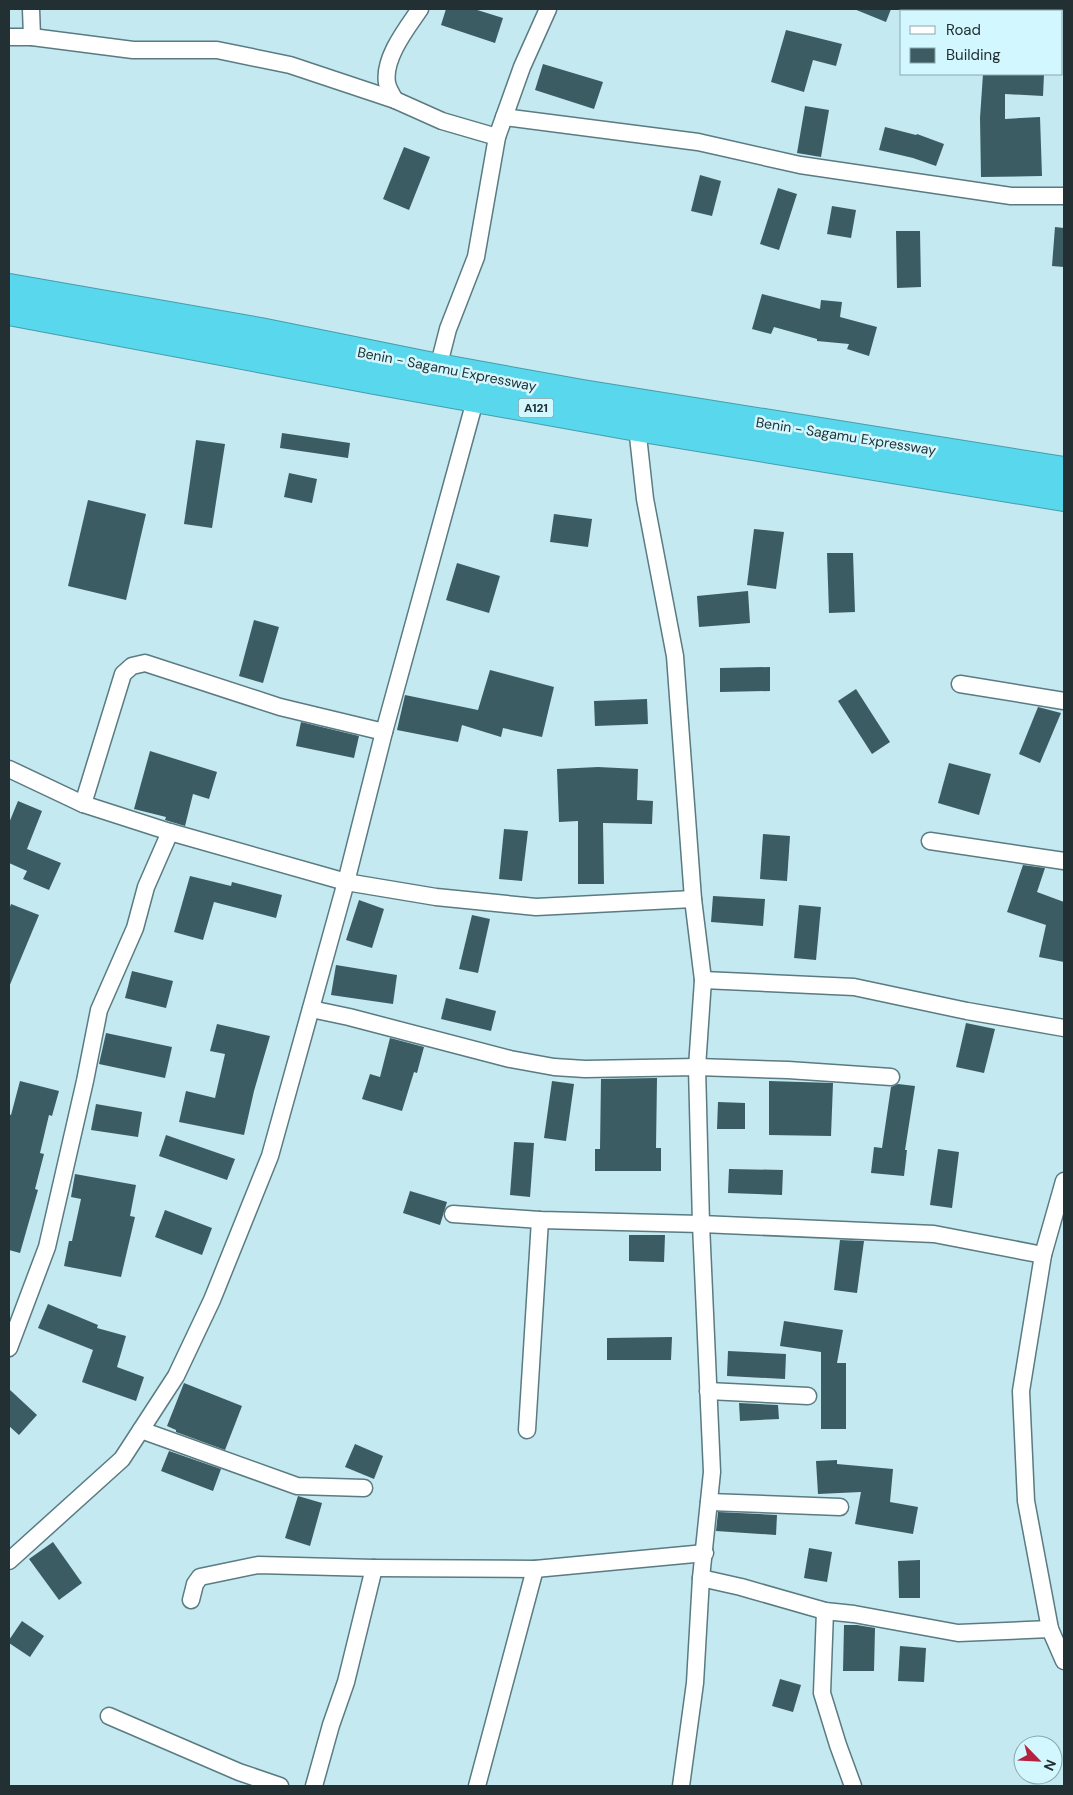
<svg xmlns="http://www.w3.org/2000/svg" width="1073" height="1795" font-family="'DM Sans',sans-serif">
  <style>
    .building { fill: #3b5c62 }
    .lines { fill: none; stroke-linecap: round; stroke-linejoin: round }
    .street-casing { stroke: #597b81; stroke-width: 19 }
    .highway-casing { stroke: #469dab; stroke-width: 30 }
    .street { stroke: #fff; stroke-width: 16 }
    .highway { stroke: #59d7ec; stroke-width: 28 }
    .labels { text-anchor: middle; dominant-baseline: central; stroke-width: 5; stroke-linejoin: round; paint-order: stroke }
    .shield { fill: #d2f7fe; stroke: #576c70; stroke-width: 1 }
    .shield-label { font-size: 12px; font-weight: bold; fill: #223033 }
    .street-label { font-size: 14px; fill: #223033; stroke: #d2f7fe }
  </style>
  <rect width="100%" height="100%" fill="#c5e9f1"/>
  <g class="building">
    <polygon points="446,9 474,9 503,18 495,43 441,25"/>
    <polygon points="854,9 891,9 886,22"/>
    <polygon points="786,30 842,44 836,66 813,60 804,92 771,82"/>
    <polygon points="543,64 603,82 594,109 535,90"/>
    <polygon points="983,74 1044,74 1043,96 1005,94 1005,119 1040,117 1042,176 981,177 980,118"/>
    <polygon points="805,106 829,110 821,157 797,153"/>
    <polygon points="885,127 916,135 917,134 944,144 936,166 913,158 879,150"/>
    <polygon points="404,147 430,157 409,210 383,199"/>
    <polygon points="700,175 721,181 712,216 691,211"/>
    <polygon points="778,188 797,194 779,250 760,244"/>
    <polygon points="832,206 856,210 851,238 827,234"/>
    <polygon points="1055,227 1064,228 1064,267 1052,266"/>
    <polygon points="896,231 920,231 921,287 897,288"/>
    <polygon points="762,294 820,309 821,300 842,302 840,317 877,327 869,356 847,349 849,344 817,341 817,339 774,327 771,334 752,329"/>
    <polygon points="282,433 350,443 348,458 280,448"/>
    <polygon points="196,440 225,444 212,528 184,524"/>
    <polygon points="289,473 317,479 312,503 284,497"/>
    <polygon points="88,500 146,514 126,600 68,586"/>
    <polygon points="554,514 592,519 588,547 550,542"/>
    <polygon points="754,529 784,532 776,589 747,585"/>
    <polygon points="827,553 853,553 855,612 829,613"/>
    <polygon points="457,563 500,576 489,613 446,600"/>
    <polygon points="748,591 750,623 699,627 697,596"/>
    <polygon points="254,620 279,627 263,683 239,676"/>
    <polygon points="770,667 770,691 720,692 720,668"/>
    <polygon points="490,670 554,687 542,737 503,728 501,737 462,725 458,742 397,730 405,695 478,710"/>
    <polygon points="856,689 890,742 872,754 838,701"/>
    <polygon points="647,699 648,724 595,726 594,701"/>
    <polygon points="1038,707 1061,713 1040,763 1019,754"/>
    <polygon points="301,722 359,736 354,758 296,746"/>
    <polygon points="150,751 217,772 209,799 193,794 185,826 165,820 166,817 134,809"/>
    <polygon points="949,763 991,774 979,815 938,803"/>
    <polygon points="598,767 638,769 637,800 653,801 652,824 603,823 604,884 578,884 578,821 559,822 557,769"/>
    <polygon points="18,801 42,811 27,849 61,863 49,890 23,879 27,871 9,863 9,823"/>
    <polygon points="504,829 528,831 522,881 499,879"/>
    <polygon points="763,834 790,836 787,881 760,879"/>
    <polygon points="1023,865 1045,868 1037,892 1064,902 1064,962 1039,957 1046,925 1007,912"/>
    <polygon points="190,876 231,886 232,882 282,895 276,918 214,902 203,940 174,932"/>
    <polygon points="713,896 765,899 763,926 711,922"/>
    <polygon points="359,900 384,909 372,948 346,940"/>
    <polygon points="11,904 39,915 9,987 9,910"/>
    <polygon points="799,905 821,907 816,960 794,958"/>
    <polygon points="472,915 490,919 478,973 459,969"/>
    <polygon points="336,965 397,975 393,1004 331,995"/>
    <polygon points="132,971 173,981 166,1008 125,998"/>
    <polygon points="446,998 496,1011 491,1031 441,1019"/>
    <polygon points="966,1023 995,1029 984,1073 956,1067"/>
    <polygon points="217,1024 270,1036 254,1091 244,1135 179,1122 186,1091 215,1098 225,1054 210,1051"/>
    <polygon points="106,1033 172,1047 165,1078 99,1064"/>
    <polygon points="390,1038 424,1047 417,1073 414,1072 402,1111 362,1099 370,1074 380,1077"/>
    <polygon points="657,1078 656,1148 661,1148 661,1171 595,1171 595,1149 600,1149 601,1079"/>
    <polygon points="20,1081 59,1091 52,1116 49,1115 40,1153 44,1154 35,1189 38,1190 20,1253 9,1250 9,1114 11,1115"/>
    <polygon points="552,1081 574,1084 566,1141 544,1138"/>
    <polygon points="769,1081 833,1083 831,1136 769,1135"/>
    <polygon points="898,1084 915,1086 905,1150 907,1150 904,1176 871,1173 874,1147 882,1148 891,1087"/>
    <polygon points="718,1102 745,1103 745,1129 717,1129"/>
    <polygon points="96,1104 142,1112 138,1137 91,1130"/>
    <polygon points="166,1135 235,1159 227,1180 159,1156"/>
    <polygon points="514,1142 534,1143 530,1197 510,1195"/>
    <polygon points="938,1149 959,1152 952,1208 930,1205"/>
    <polygon points="729,1169 783,1170 782,1195 728,1193"/>
    <polygon points="75,1174 136,1185 130,1216 135,1217 121,1277 64,1266 69,1241 72,1241 81,1199 71,1197"/>
    <polygon points="410,1191 447,1202 440,1225 403,1213"/>
    <polygon points="165,1210 212,1228 202,1255 155,1237"/>
    <polygon points="629,1235 665,1235 664,1262 629,1261"/>
    <polygon points="840,1240 864,1241 857,1293 834,1290"/>
    <polygon points="48,1304 98,1325 97,1328 126,1336 117,1367 144,1377 136,1401 82,1382 93,1350 38,1328"/>
    <polygon points="784,1321 843,1330 837,1363 846,1363 846,1429 821,1429 821,1352 780,1346"/>
    <polygon points="672,1337 671,1360 607,1360 607,1338"/>
    <polygon points="728,1351 786,1354 785,1379 727,1376"/>
    <polygon points="184,1383 242,1406 225,1450 176,1432 176,1430 167,1426"/>
    <polygon points="9,1389 37,1415 19,1435 9,1426"/>
    <polygon points="739,1403 778,1405 779,1419 740,1421"/>
    <polygon points="355,1444 383,1456 374,1479 345,1467"/>
    <polygon points="169,1451 221,1469 213,1491 161,1471"/>
    <polygon points="837,1460 837,1464 893,1469 890,1502 918,1507 913,1534 855,1524 861,1492 818,1494 816,1461"/>
    <polygon points="298,1496 322,1503 310,1546 285,1538"/>
    <polygon points="718,1512 777,1515 776,1535 716,1531"/>
    <polygon points="53,1542 82,1583 59,1600 29,1559"/>
    <polygon points="809,1548 832,1552 827,1582 804,1578"/>
    <polygon points="920,1560 920,1598 899,1598 898,1561"/>
    <polygon points="22,1621 44,1636 30,1657 9,1643 9,1640"/>
    <polygon points="844,1625 857,1625 875,1628 874,1671 843,1671"/>
    <polygon points="900,1646 926,1648 924,1682 898,1681"/>
    <polygon points="780,1679 801,1685 793,1712 772,1706"/>
  </g>
  <g class="lines">
    <defs>
      <g id="street">
        <polyline points="31,9 32,37"/>
        <polyline points="9,37 32,37 133,50 217,50 290,65 395,100 442,121 497,137"/>
        <path d="M395,100C392,95 388,88 387,83C383,58 407,28 420,9"/>
        <polyline points="504,117 698,142 800,165 1011,196 1064,196"/>
        <polyline points="438,368 448,329 476,257 497,137 522,67 548,9"/>
        <polyline points="637,427 645,499 675,656 693,899 703,980 697,1067 701,1224 712,1472 701,1578 695,1683 681,1786"/>
        <polyline points="960,684 1064,701"/>
        <polyline points="9,769 83,804 170,832 346,882 436,897 536,907 693,899"/>
        <polyline points="83,804 123,674 132,666 145,663 280,707 384,732"/>
        <polyline points="930,841 1064,861"/>
        <polyline points="703,980 854,987 967,1011 1064,1028"/>
        <polyline points="311,1009 349,1017 510,1059 554,1067 585,1069 697,1067 788,1070 891,1077"/>
        <polyline points="1064,1181 1043,1255 1021,1391 1026,1501 1050,1629 1064,1661"/>
        <polyline points="453,1214 540,1220 701,1224 934,1234 1043,1255"/>
        <polyline points="9,1348 47,1247 85,1081 99,1010 135,928 146,887 170,832"/>
        <polyline points="708,1391 808,1396"/>
        <polyline points="141,1430 297,1486 364,1488"/>
        <polyline points="527,1430 540,1220"/>
        <polyline points="709,1502 840,1507"/>
        <polyline points="9,1561 122,1459 176,1376 212,1300 270,1156 346,882 384,732 476,397"/>
        <polyline points="701,1578 741,1587 825,1611 854,1614 958,1633 1050,1629"/>
        <polyline points="191,1600 195,1584 200,1577 258,1565 374,1568 535,1569 705,1553"/>
        <polyline points="825,1611 822,1693 838,1745 853,1786"/>
        <polyline points="109,1716 239,1772 280,1786"/>
        <polyline points="314,1786 331,1725 346,1682 374,1568"/>
        <polyline points="477,1786 535,1569"/>
      </g>
      <g id="highway">
        <polyline points="9,288 260,332 438,368 582,394 1064,471"/>
        <polyline points="9,311 375,380 637,427 1064,497"/>
      </g>
    </defs>
    <use href="#street" class="street-casing"/>
    <use href="#highway" class="highway-casing"/>
    <use href="#street" class="street"/>
    <use href="#highway" class="highway"/>
  </g>
  <g class="labels">
    <rect class="shield" x="518.5" y="398.5" width="35" height="19" rx="4"/>
    <g class="shield-label">
      <text x="536" y="408">A121</text>
    </g>
    <g class="street-label">
      <text transform="translate(447 369) rotate(11)">Benin - Sagamu Expressway</text>
      <text transform="translate(846 436) rotate(9)">Benin - Sagamu Expressway</text>
    </g>
  </g>
  <rect width="1073" height="1795" fill="none" stroke="#223033" stroke-width="20"/>
  <rect x="900" y="10" width="162" height="65" fill="#d2f7fe" stroke="#8ca7ad"/>
  <rect x="910" y="26" width="25" height="8" fill="#ffffff" stroke="#8ca7ad"/>
  <text x="946" y="35" font-size="15" fill="#223033">Road</text>
  <rect x="910" y="48" width="25" height="15" fill="#3b5c62" stroke="#8ca7ad"/>
  <text x="946" y="60" font-size="15" fill="#223033">Building</text>
  <g transform="translate(1038 1760) rotate(114)"><circle r="24" fill="#d2f7fe" stroke="#8ca7ad"/>
  <path d="M0-4L9 19L0 12L-9 19Z" fill="#b42240"/>
  <text y="-8" font-size="14" font-weight="bold" text-anchor="middle" fill="#223033">N</text>
  </g>
</svg>
